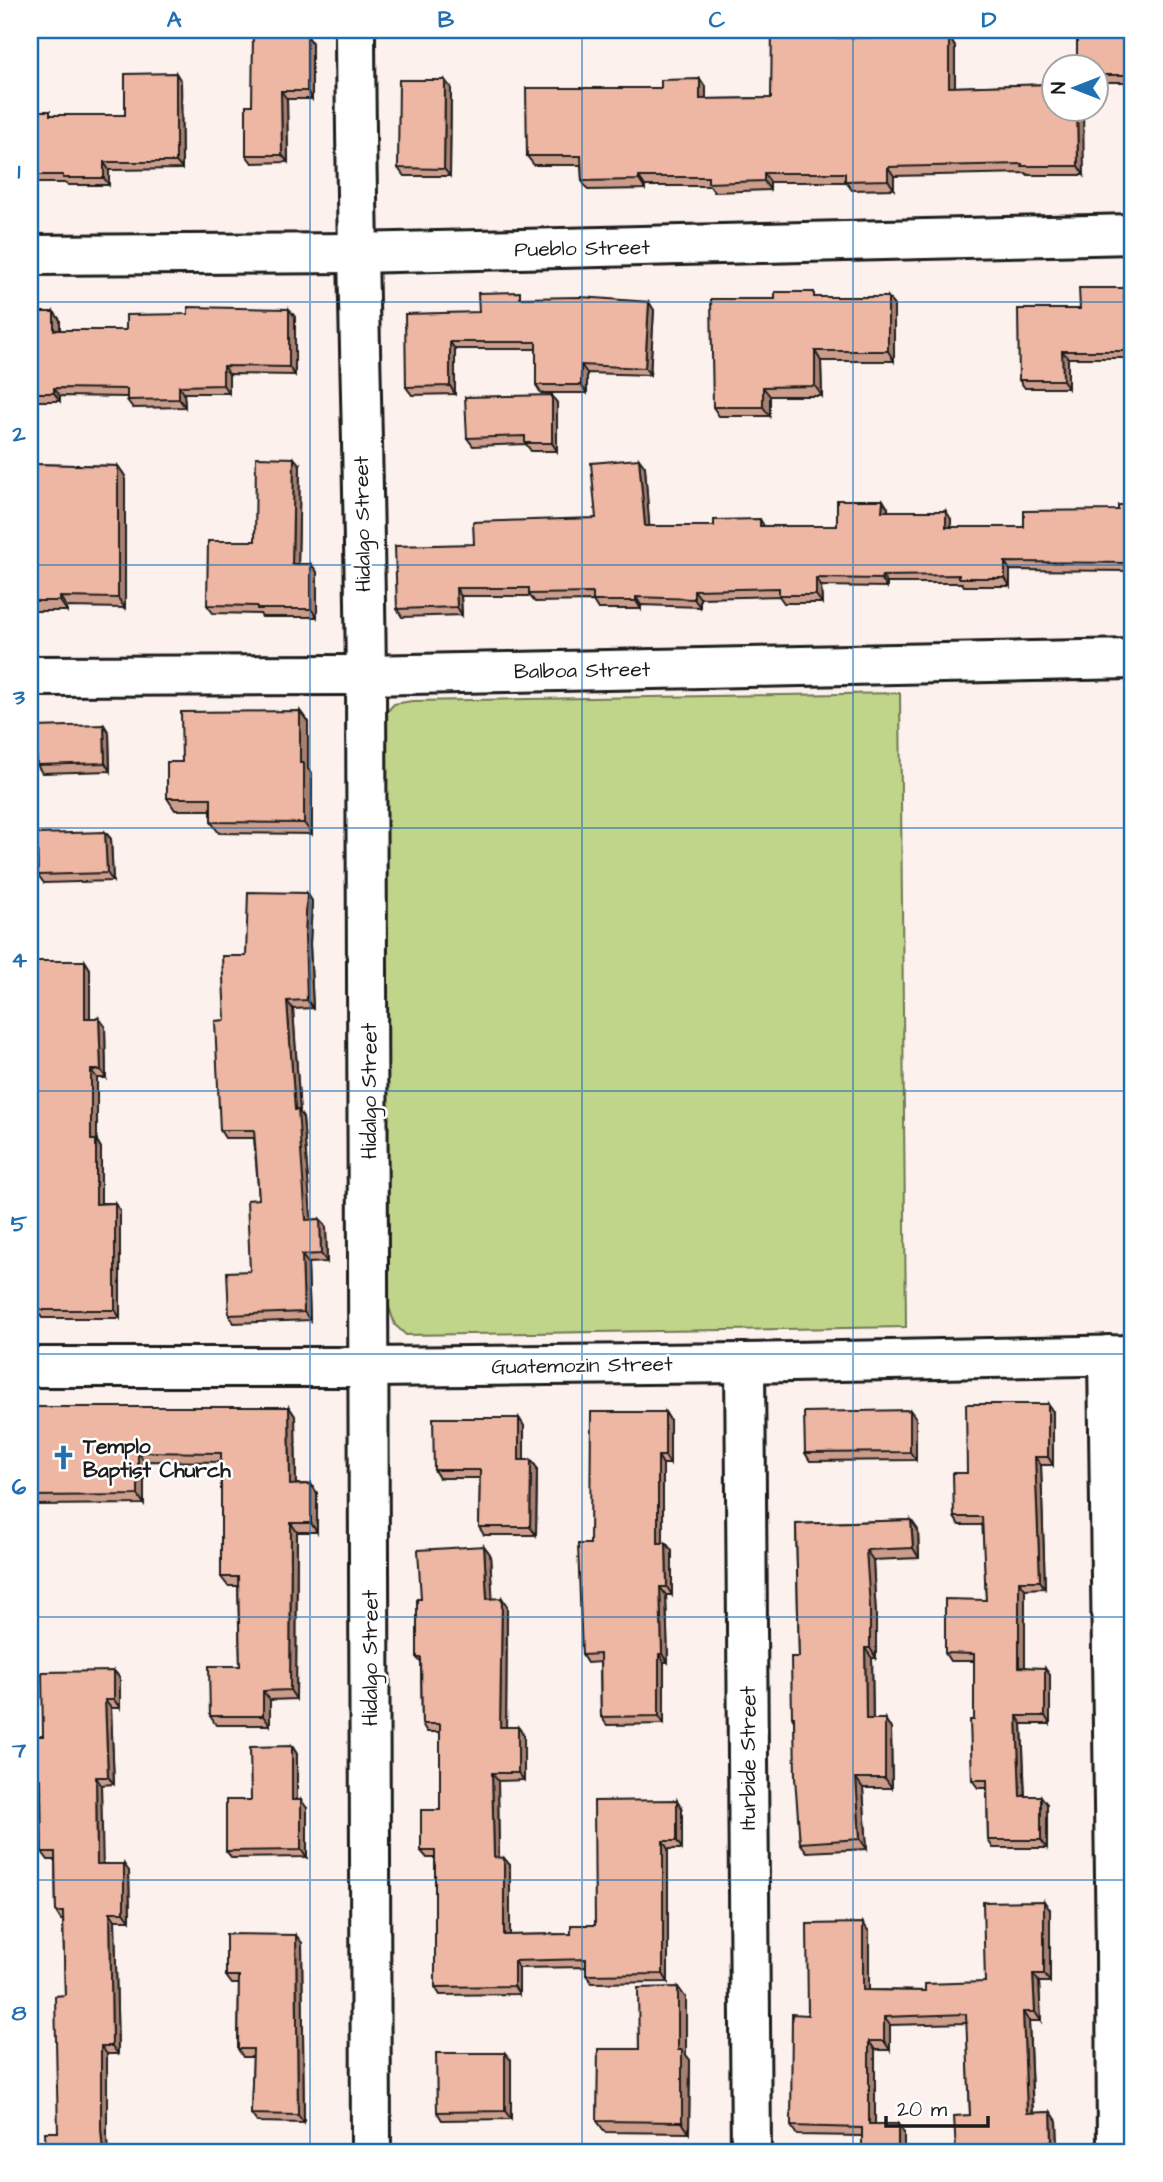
<svg xmlns="http://www.w3.org/2000/svg" width="1163" height="2182" viewBox="0 0 1163 2182" font-family="'Architects Daughter',sans-serif">
	<style>
		.green { fill: #c1d58a; stroke: #6e7853; stroke-width: 2 }
		.lines { fill: none; stroke-linecap: round; stroke-linejoin: round }
		.minor-casing { stroke: #1c1c1c; stroke-width: 44 }
		.minor { stroke: #fff; stroke-width: 38 }
		.wall { fill: #cd9d8c; stroke: #1c1c1c; stroke-width: 2 }
		.shaded-wall { fill: #a78072; stroke: #1c1c1c; stroke-width: 2 }
		.building { fill: #eeb7a3; stroke: #1c1c1c; stroke-width: 2 }
		.grid { fill: none; stroke: #1f6fb2; stroke-width: 2; stroke-opacity: 0.55 }
		.labels { text-anchor: middle; stroke-width: 5; stroke-linejoin: round; paint-order: stroke }
		.street-label { font-size: 21px; fill: #1c1c1c; stroke: #fff }
		.poi-label { font-size: 21px; font-weight: bold; fill: #1c1c1c; stroke: #fff; text-anchor: start }
		.neatline { fill: none; stroke: #1f6fb2; stroke-width: 2.5 }
		.grid-label { font-size: 23px; text-anchor: middle; font-weight: bold; fill: #1f6fb2 }
	</style>
	<rect width="100%" height="100%" fill="#fcf1ed"/>
	<filter id="ink" filterUnits="userSpaceOnUse"><feTurbulence type="fractalNoise" baseFrequency=".0143" numOctaves="2"/><feDisplacementMap in="SourceGraphic" scale="14" xChannelSelector="R" yChannelSelector="G"/><feConvolveMatrix kernelMatrix="1 2 1 2 8 2 1 2 1" color-interpolation-filters="sRGB"/></filter>
	<g filter="url(#ink)">
		<path class="green" d="M900 693 906 1327 406 1335 395 1325 389 1307 385 714 394 704 412 701Z"/>
		<g class="lines">
			<defs>
				<g id="minor">
					<path d="M355 30C356 247 364 463 366 680 371 1171 370 1662 371 2152"/>
					<path d="M30 255 356 253 1133 234"/>
					<path d="M30 676 366 675 1133 659"/>
					<path d="M1108 1355 1116 1953 1117 2152"/>
					<path d="M745 1363 751 2152"/>
					<path d="M30 1367H370L745 1363 1133 1355"/>
				</g>
			</defs>
			<use href="#minor" class="minor-casing"/>
			<use href="#minor" class="minor"/>
		</g>
		<g class="wall">
			<path d="M30 30H61L30 31Z"/>
			<path d="M824 30V38L890 37 891 30H951V40L955 47V87L1054 84 1084 175H1028L1026 173 894 176V189L852 190 846 182H770V190L714 192 710 186H645V189L588 190 582 181 581 165H534L527 156 661 88 700 79 706 88V99L771 98Z"/>
			<path d="M1133 33V82H1096V66Z"/>
			<path d="M307 35 312 43V99H287L288 162 252 163 246 155 252 105Z"/>
			<path d="M181 81 182 169 109 170V185H68L67 183H30V111L53 115H125Z"/>
			<path d="M451 88 450 176H404L398 168Z"/>
			<path d="M1129 296V298H1133V358H1068V388H1025L1019 380 1080 309Z"/>
			<path d="M818 297H888L894 306V361H821L822 396H770V416H719L713 407 775 299Z"/>
			<path d="M524 298 654 310 650 375 587 373V393H541L536 385V349H455V394L412 395 406 387 479 312Z"/>
			<path d="M289 309 295 317V375L229 374V393H184L185 407 133 408 127 400V397L60 396V401H30V312H54L60 320V330H126L188 314Z"/>
			<path d="M557 403V451H531L526 444 473 446 467 438Z"/>
			<path d="M30 464 118 466 125 476V608L67 607V611H30Z"/>
			<path d="M300 465 298 564H311L317 572V617H262L260 614 213 613 207 605 255 541Z"/>
			<path d="M645 467 649 526H714L760 519 764 526H837L888 508V511L951 519V527H1024L1118 510 1133 505V571L1010 570V586H964L962 583H887V587L821 586 822 603H784L779 596 700 598V607L641 605V609H598L593 601 535 602 530 596H461L462 615 402 617 397 609 474 544 596 518Z"/>
			<path d="M300 711 308 722V769L312 774V834L219 833 211 822V810H175L167 798 182 762Z"/>
			<path d="M104 725 109 733 110 771 42 773 37 765Z"/>
			<path d="M105 832 111 839 113 881 44 883 38 875Z"/>
			<path d="M307 893 312 901 310 944 313 1008 293 1009 300 1113 303 1118 311 1220 320 1219 326 1227 327 1262 308 1263 310 1320 234 1323 229 1315 250 1271 259 1199 254 1138H225L220 1130 225 1020 246 956Z"/>
			<path d="M30 961H85L90 969V1018L105 1026 106 1078H97V1141L101 1148V1203H115L120 1211V1318H42L37 1310V1264H32L30 1260V1083H32L31 1010 30 1008Z"/>
			<path d="M30 1407H289L295 1416 296 1484H311L317 1493V1532H297L296 1699 270 1700V1725H216L210 1716 240 1666 238 1586H228L221 1577V1462L144 1461V1504L37 1505 31 1496Z"/>
			<path d="M665 1412 670 1420V1464H663V1543H666L672 1551V1595H666L668 1662H664V1724L607 1725 601 1717 600 1662 587 1663 582 1655 590 1544Z"/>
			<path d="M1053 1412V1465H1041L1045 1588 1025 1589V1667L1050 1675V1724H1022L1025 1796 1047 1804V1848H993L988 1840 987 1788H978L972 1780 974 1720V1661H950L945 1653 986 1600 983 1525H959L954 1517 967 1473Z"/>
			<path d="M519 1418 524 1426V1460H531L537 1468 536 1535H484L479 1527 480 1478H439L434 1470Z"/>
			<path d="M916 1418V1460L810 1461 805 1453Z"/>
			<path d="M911 1520 918 1530 919 1558 873 1560 876 1616V1658H872L873 1719H885L891 1729 892 1788H863L867 1849 807 1852 800 1843 794 1721 792 1717 799 1657 796 1524Z"/>
			<path d="M484 1546 490 1554 492 1599 507 1606 506 1727H518L524 1735V1780L498 1781 499 1858 510 1865V1935L571 1934 595 1925 682 1808V1849H668V1982L592 1983 586 1975V1967L519 1968V1994L440 1995 435 1987V1858H427L421 1851 440 1810V1732H427L422 1724 421 1663 417 1658 421 1599Z"/>
			<path d="M114 1671 120 1678V1708H111L114 1784 101 1785 102 1864 129 1871 130 1920H115L118 2054H107V2138L58 2132 65 1995 63 1920H61L56 1912 55 1860H48L42 1852 41 1786 36 1779Z"/>
			<path d="M292 1746 297 1754V1800L307 1808V1857L232 1858 226 1851 251 1800Z"/>
			<path d="M1050 1910V1982H1039L1041 2021H1029L1033 2113 1051 2112 1057 2121 1058 2150 1034 2152H956L970 2115 967 2023 890 2025V2050H875V2124L904 2133V2152L862 2136 797 2135 791 2126 808 2015 863 1923 869 1932V1990L925 1991 985 1982Z"/>
			<path d="M302 1943 304 2123 257 2122 251 2114 253 2057H243L238 2049 239 1984H232L226 1976Z"/>
			<path d="M686 1998V2055L690 2060 689 2133 605 2132 597 2121 639 2049Z"/>
			<path d="M511 2060V2119L442 2120 437 2112Z"/>
		</g>
		<g class="shaded-wall">
			<path d="M817 30H824V47L817 38Z"/>
			<path d="M944 30H951V40L955 47V96L949 87 944 38Z"/>
			<path d="M307 35 312 43V99L307 91Z"/>
			<path d="M176 73 181 81 182 169 176 162Z"/>
			<path d="M700 79 706 88V108L700 99Z"/>
			<path d="M445 80 451 88 450 176 444 169Z"/>
			<path d="M281 91 287 99 288 162 282 155Z"/>
			<path d="M1077 108H1083L1084 175 1078 166Z"/>
			<path d="M104 162 109 170V185L104 178Z"/>
			<path d="M888 167 894 176V189L888 180Z"/>
			<path d="M764 173 770 182V190L764 181Z"/>
			<path d="M639 177 645 186V189L639 180Z"/>
			<path d="M1124 288 1129 296V306L1124 298Z"/>
			<path d="M888 297 894 306V361L888 351Z"/>
			<path d="M649 302 654 310 650 375 645 368Z"/>
			<path d="M289 309 295 317V375L289 367Z"/>
			<path d="M54 312 60 320V337L54 330Z"/>
			<path d="M450 342 455 349V394L450 386Z"/>
			<path d="M815 351 821 361 822 396 815 386Z"/>
			<path d="M1062 351 1068 358V388L1063 380Z"/>
			<path d="M581 365 587 373V393L581 385Z"/>
			<path d="M223 366 229 374V393L223 385Z"/>
			<path d="M179 386 184 393 185 407 179 399Z"/>
			<path d="M763 387 770 396V416L763 407Z"/>
			<path d="M54 388 60 396V401L54 393Z"/>
			<path d="M552 395 557 403V451L552 443Z"/>
			<path d="M294 458 300 465 298 572 292 564Z"/>
			<path d="M639 459 645 467 650 534 645 526Z"/>
			<path d="M118 466 125 476V608L118 598Z"/>
			<path d="M883 500 888 508V519L882 511Z"/>
			<path d="M946 511 951 519V535L946 527Z"/>
			<path d="M1005 562 1010 570V586L1005 578Z"/>
			<path d="M311 564 317 572V617L311 609Z"/>
			<path d="M882 576 887 583V587L881 579Z"/>
			<path d="M816 578 821 586 822 603 816 595Z"/>
			<path d="M456 588 461 596 462 615 457 607Z"/>
			<path d="M694 590 700 598V607L694 599Z"/>
			<path d="M60 597 67 607V611L60 601Z"/>
			<path d="M636 597 641 605V609L636 601Z"/>
			<path d="M300 711 308 722V769L312 774V834L304 823 300 763Z"/>
			<path d="M104 725 109 733 110 771 105 763Z"/>
			<path d="M105 832 111 839 113 881 107 873Z"/>
			<path d="M307 893 312 901 310 944 313 1008 307 1000 305 936Z"/>
			<path d="M85 961 90 969V1026L85 1018Z"/>
			<path d="M287 1001 293 1009 300 1113 303 1118 312 1228 306 1220 295 1110Z"/>
			<path d="M99 1018 105 1026 106 1078 101 1070Z"/>
			<path d="M91 1070 97 1078V1141L101 1148V1211L96 1204 91 1140Z"/>
			<path d="M115 1203 120 1211V1318L115 1310Z"/>
			<path d="M320 1219 326 1227 327 1262 321 1254Z"/>
			<path d="M302 1255 308 1263 310 1320 304 1312Z"/>
			<path d="M1048 1404 1053 1412V1465L1048 1457Z"/>
			<path d="M289 1407 295 1416 296 1494 290 1485Z"/>
			<path d="M910 1410 916 1418V1460L910 1452Z"/>
			<path d="M665 1412 670 1420V1464L665 1456Z"/>
			<path d="M519 1418 524 1426V1468L519 1460Z"/>
			<path d="M138 1452 144 1461V1504L138 1495Z"/>
			<path d="M658 1456 663 1464V1551L658 1543Z"/>
			<path d="M1035 1457 1041 1465 1045 1588 1040 1581Z"/>
			<path d="M531 1460 537 1468 536 1535 530 1527Z"/>
			<path d="M311 1484 317 1493V1532L311 1523Z"/>
			<path d="M911 1520 918 1530 919 1558 913 1548Z"/>
			<path d="M291 1523 297 1532 296 1699 290 1690Z"/>
			<path d="M666 1543 672 1551V1595L667 1587Z"/>
			<path d="M484 1546 490 1554 493 1606 487 1599Z"/>
			<path d="M866 1550 873 1560 876 1616V1658L870 1648Z"/>
			<path d="M1019 1581 1025 1589V1675L1019 1667Z"/>
			<path d="M660 1587 666 1595 668 1662 662 1654Z"/>
			<path d="M502 1598 507 1606 506 1735 500 1727Z"/>
			<path d="M865 1648 872 1658 873 1728 866 1719Z"/>
			<path d="M659 1654 664 1662V1724L659 1716Z"/>
			<path d="M1045 1668 1050 1675V1724L1045 1716Z"/>
			<path d="M114 1671 120 1678V1708L114 1700Z"/>
			<path d="M263 1691 270 1700V1725L263 1716Z"/>
			<path d="M105 1700 111 1708 114 1784 108 1777Z"/>
			<path d="M1017 1716 1022 1724 1025 1804 1020 1796Z"/>
			<path d="M885 1719 891 1729 892 1788 885 1778Z"/>
			<path d="M518 1727 524 1735V1780L518 1773Z"/>
			<path d="M292 1746 297 1754V1808L292 1800Z"/>
			<path d="M492 1773 498 1781 499 1865 494 1857Z"/>
			<path d="M96 1777 101 1785 103 1871 97 1864Z"/>
			<path d="M856 1778 863 1788 867 1849 860 1839Z"/>
			<path d="M1041 1796 1047 1804V1848L1041 1840Z"/>
			<path d="M301 1800 307 1808V1857L301 1850Z"/>
			<path d="M677 1800 682 1808V1849L677 1841Z"/>
			<path d="M663 1841 668 1849V1982L663 1974Z"/>
			<path d="M504 1858 510 1865V1943L504 1935Z"/>
			<path d="M124 1864 129 1871 130 1920 124 1912Z"/>
			<path d="M1044 1901 1050 1910V1982L1044 1974Z"/>
			<path d="M110 1912 115 1920 118 2054 112 2046Z"/>
			<path d="M863 1923 869 1932V1998L863 1990Z"/>
			<path d="M296 1935 302 1943 304 2123 298 2115Z"/>
			<path d="M514 1961 519 1968V1994L514 1986Z"/>
			<path d="M1033 1974 1039 1982 1041 2021 1035 2012Z"/>
			<path d="M678 1987 686 1998V2055L690 2060 689 2133 682 2122 678 2050Z"/>
			<path d="M1023 2012 1029 2021 1033 2121 1027 2113Z"/>
			<path d="M884 2017 890 2025V2050L884 2041Z"/>
			<path d="M869 2041 875 2050V2133L869 2124Z"/>
			<path d="M101 2046 107 2054V2138L108 2152H103L101 2130Z"/>
			<path d="M505 2053 511 2060V2119L505 2111Z"/>
			<path d="M1051 2112 1057 2121 1058 2150 1052 2142Z"/>
			<path d="M898 2124 904 2133V2152H898Z"/>
			<path d="M1028 2143 1034 2151V2152H1028Z"/>
		</g>
		<g class="building">
			<path d="M772 30H817V38L890 37 891 30H944V38H949V87L1054 84V108H1077L1078 166H1022V164L888 167V180L845 181V173H764V181L708 183V177H639V180L582 181 581 156H527L526 88H661V80L700 79V99L771 98Z"/>
			<path d="M1133 33V75H1096V66H1077V34Z"/>
			<path d="M253 35H307V91H281L282 155H246V105H252Z"/>
			<path d="M176 73V162H104V178H63V175H30V111H50V115H125V74Z"/>
			<path d="M399 80H445L444 169 398 168Z"/>
			<path d="M1079 288H1124V298H1133V351H1062L1063 380H1019L1018 309H1080Z"/>
			<path d="M520 292V298L581 297 649 302 645 368 581 365V385H536V342H450V386L406 387 405 314 479 312 478 293Z"/>
			<path d="M775 292H814V297H888V351H815V386L763 387V407H713L711 299H775Z"/>
			<path d="M188 307 289 309V367L223 366V385L179 386V399L127 400V389L54 388V393H30V312H54V330H126V315L188 314Z"/>
			<path d="M552 395V443H525V436L467 438 465 397Z"/>
			<path d="M256 457 294 458 292 564H311V609H257V606L207 605 208 541H255Z"/>
			<path d="M639 459 645 526H714V520L760 519V526H837V500H883L882 511H946V527H1024V511L1118 510V505H1133V563L1005 562V578H959V575L882 576 881 579 816 578V595H779V588L694 590V599L636 597V601H593V593L529 594V588H456L457 607 397 609 395 546 474 544 473 522 596 518 591 463Z"/>
			<path d="M30 464 118 466V598L60 597V601H30Z"/>
			<path d="M300 711V763H304V823L211 822V798H167V762H182L181 712Z"/>
			<path d="M104 725 105 763 37 765 35 727Z"/>
			<path d="M105 832 107 873 38 875 37 834Z"/>
			<path d="M248 892 307 893 305 936 307 1000 287 1001 295 1110H298L306 1220 320 1219 321 1254 302 1255 304 1312 229 1315 227 1272 250 1271 247 1200 259 1199 254 1130H220L215 1021 225 1020 222 956H246Z"/>
			<path d="M30 961H85V1018H99L101 1070H91V1140H96V1204L115 1203V1310H37V1255L30 1256V1083H32Z"/>
			<path d="M966 1404H1048V1457H1035L1040 1581H1019V1667L1045 1668V1716H1017L1020 1796H1041V1840H988L987 1780H972L970 1720H974V1654L945 1653V1599L986 1600 982 1517H954L953 1473H967Z"/>
			<path d="M30 1407H289L290 1485 311 1484V1523H291L290 1690 263 1691V1716H210L209 1666H240L238 1577H221V1453L138 1452V1495L31 1496Z"/>
			<path d="M910 1410V1452L805 1453 804 1412Z"/>
			<path d="M591 1412H665V1456H658V1543H666L667 1587H660L662 1654H659V1716L601 1717 600 1654 582 1655 578 1544H590Z"/>
			<path d="M433 1418H519V1460H531L530 1527H479L480 1470H434Z"/>
			<path d="M911 1520 913 1548 866 1550 870 1607V1648H865L866 1719H885V1778H856L860 1839 800 1843 795 1778 794 1717H792L791 1657H799L796 1524Z"/>
			<path d="M484 1546 487 1599 502 1598 500 1727H518V1773H492L494 1857 504 1858V1935L571 1934V1925H595L594 1801 677 1800V1841H663V1974L586 1975V1959L514 1961V1986L435 1987V1851H421V1810H440V1724H422L421 1658H417V1599H421L418 1550Z"/>
			<path d="M114 1671V1700H105L108 1777H96L97 1864H124V1912H110L112 2046H101V2130L103 2152H46L45 2132H58L55 1996 65 1995 63 1912H56L55 1852H42L41 1779H36L35 1736H43L42 1672Z"/>
			<path d="M292 1746V1800H301V1850L226 1851V1800H251L250 1747Z"/>
			<path d="M1044 1901V1974H1033L1035 2012H1023L1027 2113 1051 2112 1052 2142 1028 2143V2152H956L954 2116 970 2115 966 2014 884 2017V2041H869V2124H898V2152H862V2128L791 2126 792 2014 808 2015 807 1924 863 1923V1990L925 1991V1984L985 1982 983 1902Z"/>
			<path d="M226 1934 296 1935 298 2115 251 2114 253 2049H238L239 1976H226Z"/>
			<path d="M678 1987V2050H682V2122L597 2121 598 2049H639L638 1988Z"/>
			<path d="M436 2053H505V2111L437 2112Z"/>
		</g>
	</g>
	<path class="grid" d="M310 30V2152M582 30V2152M853 30V2152M30 302H1133M30 565H1133M30 828H1133M30 1091H1133M30 1354H1133M30 1617H1133M30 1880H1133"/>
	<defs>
		<symbol id="church-bare" viewBox="-9 -9 18 18"><path d="M-1.2-6h2.4v3.5h3.3v2.4h-3.3V6h-2.4V-.1h-3.3v-2.4h3.3Z" fill="#1f6fb2" stroke="#fff" stroke-width="2.5" paint-order="stroke"/></symbol>
	</defs>
	<g fill-rule="evenodd">
		<use href="#church-bare" x="46" y="1440" width="35" height="35"/>
	</g>
	<g class="labels">
		<g class="street-label">
			<text transform="translate(582 248) rotate(-1)" y="7">Pueblo Street</text>
			<text transform="translate(362 524) rotate(-91)" y="7">Hidalgo Street</text>
			<text transform="translate(582 670) rotate(-1)" y="7">Balboa Street</text>
			<text transform="translate(369 1091) rotate(-90)" y="7">Hidalgo Street</text>
			<text transform="translate(582 1365) rotate(-1)" y="7">Guatemozin Street</text>
			<text transform="translate(370 1658) rotate(-90)" y="7">Hidalgo Street</text>
			<text transform="translate(748 1758) rotate(-90)" y="7">Iturbide Street</text>
		</g>
		<g class="poi-label">
			<text x="83" y="1453">Templo<tspan x="83" dy="24">Baptist Church</tspan></text>
		</g>
	</g>
	<rect width="1163" height="2182" fill="none" stroke="#fff" stroke-width="77"/>
	<g transform="translate(1075 88) rotate(270)"><circle r="33" fill="#ffffff" stroke="#a4a4a4" stroke-width="2"/>
	<path d="M0-5L12 26L0 18L-12 26Z" fill="#1f6fb2"/>
	<text y="-10" font-size="19" font-weight="bold" text-anchor="middle" fill="#1c1c1c">N</text>
	</g>
	<path d="M886 2116v10h102v-10" fill="none" stroke="#1c1c1c" stroke-width="3.5"/>
	<text x="897" y="2116" font-size="21" fill="#1c1c1c" stroke="#ffffff" stroke-width="5" paint-order="stroke">20 m</text>
	<rect x="38" y="38" width="1086" height="2106" class="neatline"/>
	<g class="grid-label">
		<text x="174" y="27">A</text>
		<text x="446" y="27">B</text>
		<text x="717" y="27">C</text>
		<text x="989" y="27">D</text>
		<text x="19" y="178">1</text>
		<text x="19" y="441">2</text>
		<text x="19" y="704">3</text>
		<text x="19" y="967">4</text>
		<text x="19" y="1231">5</text>
		<text x="19" y="1494">6</text>
		<text x="19" y="1757">7</text>
		<text x="19" y="2020">8</text>
	</g>
</svg>
